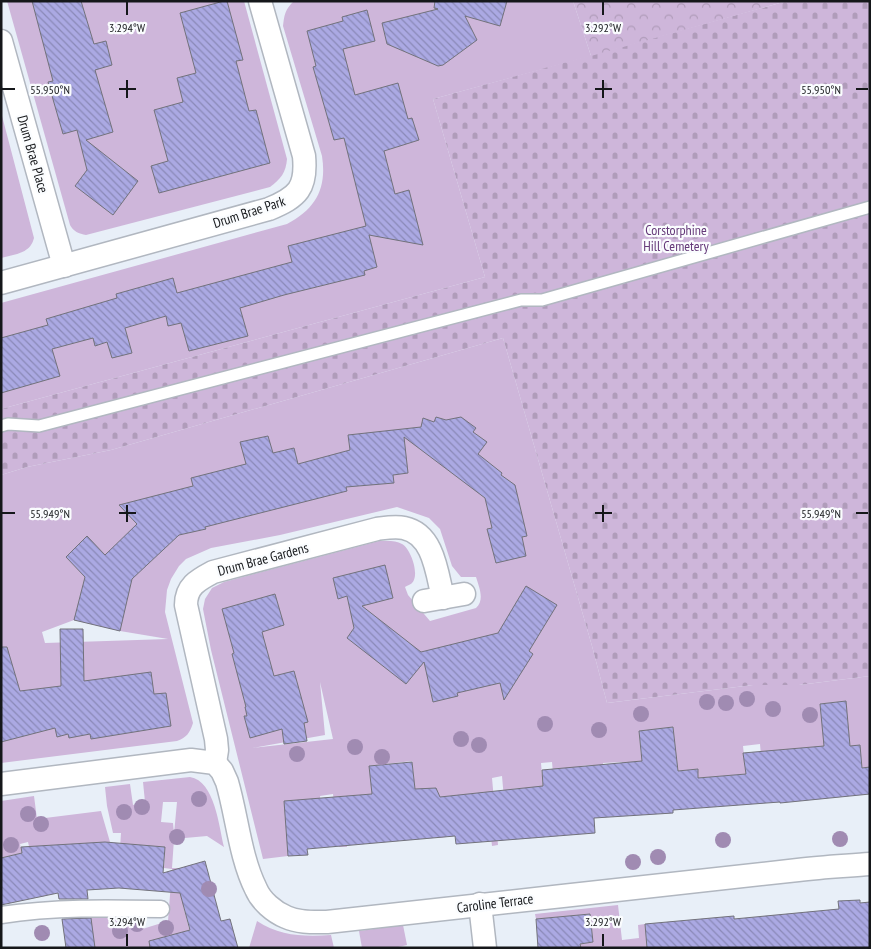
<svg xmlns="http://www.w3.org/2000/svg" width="871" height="949" viewBox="0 0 871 949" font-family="'PT Sans Narrow',sans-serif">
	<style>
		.green { fill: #ceb6da; fill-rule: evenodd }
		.cemetery { fill: url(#cemetery-stones) }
		.park { fill: url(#park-crowns) }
		.building { fill: url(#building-back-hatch); stroke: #72727b }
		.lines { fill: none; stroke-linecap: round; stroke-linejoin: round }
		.service-casing { stroke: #b1b7c0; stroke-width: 14 }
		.pedestrian-casing { stroke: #b1b7c0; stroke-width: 19 }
		.minor-casing { stroke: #b1b7c0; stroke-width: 25 }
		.service { stroke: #fff; stroke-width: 11 }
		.pedestrian { stroke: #fff; stroke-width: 16 }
		.minor { stroke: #fff; stroke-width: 22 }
		.tree { fill: #a08bb2 }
		.ticks { fill: none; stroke: #15171a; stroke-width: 2 }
		.labels { text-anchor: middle; stroke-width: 4.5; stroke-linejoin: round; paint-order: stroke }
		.street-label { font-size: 14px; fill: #15171a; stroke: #fafcfe }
		.park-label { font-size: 14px; fill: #653979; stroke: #fafcfe }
		.ticks-label { font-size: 12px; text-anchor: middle; fill: #15171a; stroke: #fafcfe; stroke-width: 4.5; stroke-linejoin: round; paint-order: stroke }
	</style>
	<defs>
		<pattern id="cemetery-stones" width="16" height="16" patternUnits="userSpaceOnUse" patternTransform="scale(1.25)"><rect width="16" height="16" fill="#ceb6da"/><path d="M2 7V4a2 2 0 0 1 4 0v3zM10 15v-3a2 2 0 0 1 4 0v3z" fill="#b09cba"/></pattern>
		<pattern id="park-crowns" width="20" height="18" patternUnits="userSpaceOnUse" patternTransform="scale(1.25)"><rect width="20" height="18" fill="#ceb6da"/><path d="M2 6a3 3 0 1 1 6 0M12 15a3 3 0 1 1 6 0" fill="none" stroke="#b09cba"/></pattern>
		<pattern id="building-back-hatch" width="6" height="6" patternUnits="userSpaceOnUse" patternTransform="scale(1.25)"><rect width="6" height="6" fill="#aba9e3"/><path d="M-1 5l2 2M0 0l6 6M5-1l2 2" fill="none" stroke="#8a89b7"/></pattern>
	</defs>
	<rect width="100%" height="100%" fill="#e8eff8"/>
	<g class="green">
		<path d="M7 1H244L287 159C286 172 281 179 270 187L86 235C79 234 73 231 70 225Z"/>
		<path d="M294 1H573L591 56 433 99 485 277 1 409V303L287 224C316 209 327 188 322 156L283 26C284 16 285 9 294 1Z"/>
		<path d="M1 112 34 238C30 254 15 254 1 258Z"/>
		<path d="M503 338 592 646 607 703 753 685H799L870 676V767L862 768 850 746 845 701 820 704 826 760 762 767 760 744 743 746 746 774 698 778 697 769 678 771 673 727 639 731 641 754 659 752 624 781 622 762 603 763V772H594L593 765 580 766 581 781 555 796 552 762 541 763 543 787 512 789 513 800 504 799 502 776 492 778 498 845 492 846 486 792 441 800 446 837 439 838 435 788 406 799 404 779 414 778 412 761 369 766 372 794 342 797 347 847H339L333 794 320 796 321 808 295 810 294 800 285 801 288 856 263 859 211 650 203 609 205 599 212 588 224 582 379 541C386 541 396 540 402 544 411 549 420 575 412 583 411 584 407 586 405 587L408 595 430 621 476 608C485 600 479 587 476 577H461L452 566 440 529 429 518 397 507 280 535 211 548 186 559 179 566 171 579 167 590 165 612 193 723C190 733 186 738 177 741L1 763V475L27 467 111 450ZM74 620 120 631 168 639 45 643 42 632ZM320 682 333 739 252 748 325 735Z"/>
		<path d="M190 777C215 781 219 827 224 847L207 836 174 839 172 868H181L214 897 183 905 194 948H95L91 921 62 924V920L98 915 128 917 136 931 168 921 172 869 164 868 165 847 127 844 119 864 121 833H113L107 806 105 787 130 784 133 805 145 802 143 782ZM163 802H177L174 834 173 823 161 822Z"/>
		<path d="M34 796 37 819 101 811 110 842 42 846 45 896 41 897 28 842 20 844 22 853 1 858V801Z"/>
		<path d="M618 905 622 940 639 938 638 925 645 924 647 948H581L580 944 593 942 590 914 536 919 535 914Z"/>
		<path d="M257 921C280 936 304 937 331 935L334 948H249Z"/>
		<path d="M403 925 407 945 394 948H362L359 931Z"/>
	</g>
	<path class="cemetery" d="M787 1H870V676L799 685H753L607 703 592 646 503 338 111 450 27 467 1 475V409L485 277 433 99Z"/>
	<path class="park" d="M573 1H787L591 56Z"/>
	<g class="building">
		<path d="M32 1H81L94 44 106 41 112 65 95 70 113 132 86 140 138 181 113 215 75 186 87 170 77 130 63 134 48 82 53 81Z"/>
		<path d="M224 1H227L243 60 236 61 249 111 256 110 270 163 159 193 151 166 168 161 154 110 183 102 177 78 196 73 180 13Z"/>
		<path d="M435 1H507L500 26 465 16 477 40 443 65 438 66 387 44 382 23 438 9 434 8Z"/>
		<path d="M367 10 375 41 343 49 355 95 398 83 408 119 412 118 419 140 384 151 395 194 409 190 423 245 369 235 377 267 364 271 365 275 284 295 240 308 248 336 189 351 181 323 168 326 166 316 125 328 132 353 112 358 107 342 95 346 93 338 52 349 60 376 1 393V338L48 325 46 319 117 298 116 294 173 278 177 293 292 262 288 246 366 226 344 138 334 140 313 67 316 66 307 31 343 21 342 17Z"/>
		<path d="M436 417 446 420 461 417 476 428 473 432 487 442 478 454 502 473 501 475 515 485 527 536 522 537 526 556 496 563 487 529 492 528 485 498 404 437 408 473 393 475 394 483 346 487 347 491 205 527 206 529 179 535 132 579 120 631 74 620 85 577 66 557 87 536 105 555 137 524 119 505 193 486 191 478 246 464 240 442 268 436 273 453 294 448 298 464 350 450 348 435 421 427 423 418 434 422Z"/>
		<path d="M385 565 393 598 362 606 421 652 498 633 526 586 557 605 529 651 533 654 504 700 500 683 457 693 458 696 433 702 424 662 406 684 347 638 354 628 347 596 338 599 333 578Z"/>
		<path d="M275 594 284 625 262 632 274 676 294 671 308 722 304 723 307 741 284 744 282 729 250 738 244 716H247L245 707H246L232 654 234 653 222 609Z"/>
		<path d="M60 629H83L84 681 151 672 154 694 166 693 171 726 91 739 90 734 69 738 68 734 57 737 55 728 1 742V647H7L20 691 61 686Z"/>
		<path d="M846 701 850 746 860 745 862 768 870 767V794L780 803V802L673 810V813L594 818 595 833 456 844 455 836 307 849 308 855 288 856 284 801 372 794 369 766 412 762 415 789 436 788 440 797 543 786 542 770 642 761 639 731 673 727 678 771 698 769V778L746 774 743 753 824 746 820 704Z"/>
		<path d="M105 842 165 847 163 873 205 861 221 921 230 919 238 948H150L149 941 190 930 180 893 119 888 87 890 88 899H59L58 893 1 905V858L22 853 21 847Z"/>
		<path d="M860 900V903L870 902V948H647L645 924 734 916V919L839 909 838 901Z"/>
		<path d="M590 914 593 942 580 944 581 948H538L536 919Z"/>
		<path d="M91 918 95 948H66L62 919Z"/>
	</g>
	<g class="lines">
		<defs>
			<path id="service" d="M1 426 8 424 39 426 521 300H542L870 207"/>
			<path id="pedestrian" d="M1 915C54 907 108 908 161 909"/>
			<g id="minor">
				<path d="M1 41 64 266"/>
				<path d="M1 283 269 209C298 197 307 188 304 156L260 1"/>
				<path d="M424 601 464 594"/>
				<path d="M215 763 217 750 216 739 186 605C186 586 198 580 213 572L377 529C385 528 395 526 404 528 434 534 437 574 443 598"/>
				<path d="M1 784 191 760 215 763 222 771 227 782C237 816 240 857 256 889 261 901 274 912 286 917 299 923 314 922 327 922 484 904 641 888 798 870 822 867 846 866 870 864"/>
				<path d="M480 904 485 948"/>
			</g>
		</defs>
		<use href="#service" class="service-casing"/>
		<use href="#pedestrian" class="pedestrian-casing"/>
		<use href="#minor" class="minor-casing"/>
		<use href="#service" class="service"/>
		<use href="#pedestrian" class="pedestrian"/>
		<use href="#minor" class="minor"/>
	</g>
	<g class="tree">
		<circle cx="747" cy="699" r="8"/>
		<circle cx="707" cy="702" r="8"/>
		<circle cx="726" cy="703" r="8"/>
		<circle cx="773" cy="709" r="8"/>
		<circle cx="641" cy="714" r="8"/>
		<circle cx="810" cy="715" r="8"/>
		<circle cx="545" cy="724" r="8"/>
		<circle cx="599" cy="730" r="8"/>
		<circle cx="461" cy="739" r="8"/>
		<circle cx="479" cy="745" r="8"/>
		<circle cx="355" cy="747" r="8"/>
		<circle cx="297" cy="754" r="8"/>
		<circle cx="382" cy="757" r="8"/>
		<circle cx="199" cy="799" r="8"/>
		<circle cx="142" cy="807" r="8"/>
		<circle cx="124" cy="812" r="8"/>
		<circle cx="28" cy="814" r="8"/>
		<circle cx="41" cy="824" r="8"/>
		<circle cx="177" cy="837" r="8"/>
		<circle cx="840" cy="839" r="8"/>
		<circle cx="723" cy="840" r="8"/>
		<circle cx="11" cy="845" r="8"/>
		<circle cx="658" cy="857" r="8"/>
		<circle cx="633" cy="862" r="8"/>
		<circle cx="209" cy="889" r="8"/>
		<circle cx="137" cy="924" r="8"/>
		<circle cx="166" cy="928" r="8"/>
		<circle cx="120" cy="931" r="8"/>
		<circle cx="42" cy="933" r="8"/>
	</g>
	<path class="ticks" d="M127 2V15M603 2V15M127 80V98M603 80V98M2 89H15M119 89H136M595 89H612M856 89H868M127 505V522M603 505V522M2 513H15M119 513H136M595 513H612M856 513H868M127 934V946M603 934V946"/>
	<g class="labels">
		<g class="street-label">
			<text transform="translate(33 154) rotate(74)" y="5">Drum Brae Place</text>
			<text transform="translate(249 212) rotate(-18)" y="5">Drum Brae Park</text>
			<text transform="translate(263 559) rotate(-15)" y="5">Drum Brae Gardens</text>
			<text transform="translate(495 903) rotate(-7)" y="5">Caroline Terrace</text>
		</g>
		<g class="park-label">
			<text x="676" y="235">Corstorphine<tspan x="676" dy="16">Hill Cemetery</tspan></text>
		</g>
	</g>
	<g class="ticks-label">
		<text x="127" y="32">3.294°W</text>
		<text x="603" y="32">3.292°W</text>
		<text x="50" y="94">55.950°N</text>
		<text x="821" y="94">55.950°N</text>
		<text x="50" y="518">55.949°N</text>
		<text x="821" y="518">55.949°N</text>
		<text x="127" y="926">3.294°W</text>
		<text x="603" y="926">3.292°W</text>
	</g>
	<rect width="871" height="949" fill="none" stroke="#15171a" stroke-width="5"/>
</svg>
